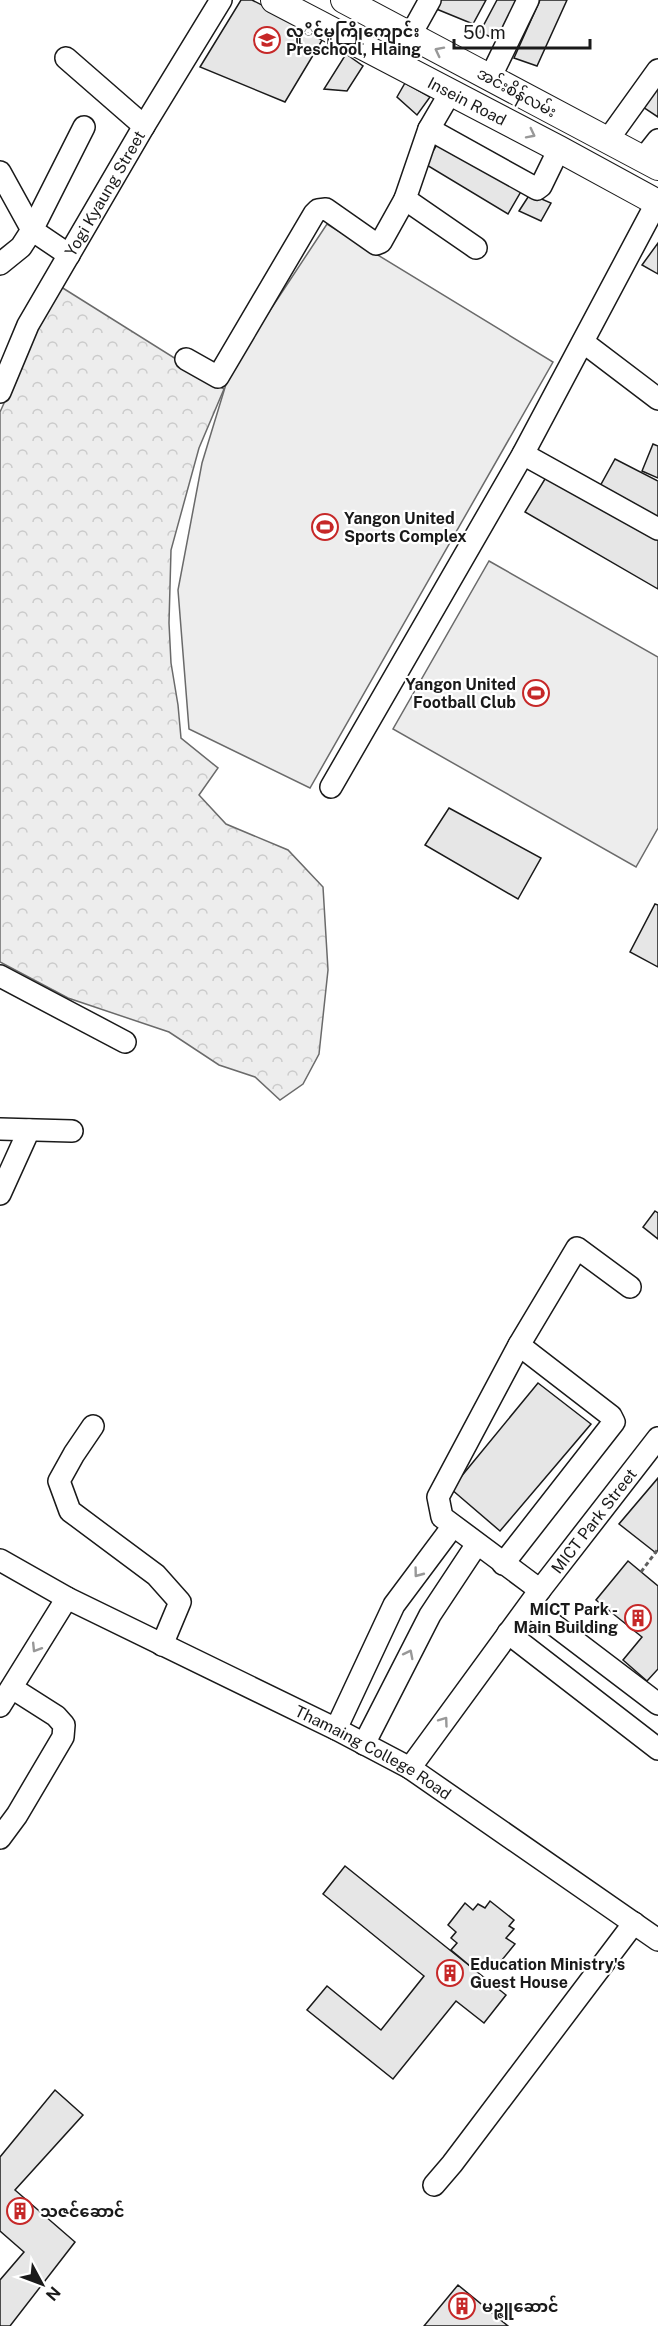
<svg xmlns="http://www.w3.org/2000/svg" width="658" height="2326" viewBox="0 0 658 2326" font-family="'Public Sans','Noto Sans Myanmar',sans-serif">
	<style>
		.forest { fill: url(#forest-crowns); stroke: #6a6a6a; stroke-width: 1.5 }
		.built { fill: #ededed; stroke: #6a6a6a; stroke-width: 1.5 }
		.building { fill: #e6e6e6; stroke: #1a1a1a; stroke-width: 1.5 }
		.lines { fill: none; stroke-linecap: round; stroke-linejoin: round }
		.minor-casing { stroke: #1a1a1a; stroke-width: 24 }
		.major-casing { stroke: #1a1a1a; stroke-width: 28 }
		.path { stroke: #5f5f5f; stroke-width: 3; stroke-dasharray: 4.5 3; stroke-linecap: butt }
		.minor { stroke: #fff; stroke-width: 21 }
		.major { stroke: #fff; stroke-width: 26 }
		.oneway { stroke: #989898 }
		.labels { text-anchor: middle; stroke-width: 4.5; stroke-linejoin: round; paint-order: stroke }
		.poi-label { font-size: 16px; font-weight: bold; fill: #1a1a1a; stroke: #fff; text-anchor: start }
		.street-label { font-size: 16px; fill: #1a1a1a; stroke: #fff }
	</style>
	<defs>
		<pattern id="forest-crowns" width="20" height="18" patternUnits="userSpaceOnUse" patternTransform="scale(1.5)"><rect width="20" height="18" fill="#ededed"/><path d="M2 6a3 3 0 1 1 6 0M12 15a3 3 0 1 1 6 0" fill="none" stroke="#cbcbcb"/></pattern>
	</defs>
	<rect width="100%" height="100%" fill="#fff"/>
	<path class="forest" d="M58 285 224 389 199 448 171 550 169 623 171 663 178 705 181 738 218 768 199 795 226 824 288 850 323 887 328 970 319 1054 303 1084 280 1100 255 1077 219 1065 169 1032 68 998 0 962V412Z"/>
	<g class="built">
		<path d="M327 224 553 362 310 788 189 729 178 590 202 463 230 371Z"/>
		<path d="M489 561 658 657V828L636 867 393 729Z"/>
	</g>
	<g class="building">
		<path d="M241 0H252L324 37 285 102 200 67Z"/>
		<path d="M437 0H486L473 24 434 8Z"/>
		<path d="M497 0H520L499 41 480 32Z"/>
		<path d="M540 0H567L537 66 514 58Z"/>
		<path d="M346 54 363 66 347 91 324 89Z"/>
		<path d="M405 83 430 97 417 115 397 97Z"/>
		<path d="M656 87 658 89V117L643 107Z"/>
		<path d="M441 138 523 188 508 214 425 164Z"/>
		<path d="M530 194 551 203 541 221 519 211Z"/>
		<path d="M658 243V274L642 265Z"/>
		<path d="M653 444 658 446V478L642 471Z"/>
		<path d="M615 459 658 481V521L599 488Z"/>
		<path d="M548 474 658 538V589L525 512Z"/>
		<path d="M449 808 541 858 518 899 425 845Z"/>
		<path d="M655 904 658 905V967L630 952Z"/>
		<path d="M655 1211 658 1213V1239L643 1227Z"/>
		<path d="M538 1383 591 1424 500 1531 451 1489Z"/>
		<path d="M658 1478V1550L656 1553 619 1524Z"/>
		<path d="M628 1561 658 1586V1669L647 1681 623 1660 642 1637 596 1600Z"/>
		<path d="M345 1866 506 1995 484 2023 456 2001 393 2079 307 2010 327 1986 381 2030 424 1976 323 1894Z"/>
		<path d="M490 1901 514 1920 509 1926 514 1929 506 1938 515 1944 497 1966 490 1961 485 1968 479 1964 475 1970 451 1950 457 1943 451 1938 456 1932 448 1925 465 1903 473 1910 478 1904 485 1908Z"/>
		<path d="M55 2090 83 2115 15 2190 75 2242 10 2326H0V2280L24 2252 0 2231V2157Z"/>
		<path d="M458 2285 508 2326H424Z"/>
	</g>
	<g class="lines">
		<defs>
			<g id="minor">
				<path d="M410 36 430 0"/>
				<path d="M66 58 144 126"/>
				<path d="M490 78 528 0"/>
				<path d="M450 93 429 129 405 199 476 248"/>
				<path d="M429 129 537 189 541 186 559 149"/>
				<path d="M607 141 658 70"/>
				<path d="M643 159 658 140"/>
				<path d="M0 172 32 230 21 247 0 264"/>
				<path d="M69 255 32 230 84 127"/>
				<path d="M583 342 658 399"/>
				<path d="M186 359 218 377 314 214 318 210 326 209 376 244 381 242 405 199"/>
				<path id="s1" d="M0 392 28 325 144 126 221 0"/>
				<path d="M523 454 658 529"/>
				<path d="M331 787 523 454 657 202"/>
				<path d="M0 976 125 1042"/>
				<path d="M0 1129 72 1131"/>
				<path d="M0 1194 29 1130"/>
				<path d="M93 1426 74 1454 59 1481 70 1511 156 1575 180 1602 162 1645"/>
				<path id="s2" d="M0 1560 67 1598 336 1729 410 1768 658 1940"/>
				<path d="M503 1564 614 1422 611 1416 519 1345"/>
				<path d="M540 1590 442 1517 438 1497 519 1345 577 1248 630 1287"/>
				<path d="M529 1606 658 1704"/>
				<path d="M508 1633 658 1749"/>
				<path d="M0 1706 67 1598"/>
				<path d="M336 1729 394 1605 453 1526"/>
				<path d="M364 1744 430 1615 477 1544"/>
				<path id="s3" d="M410 1768 540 1590 658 1438"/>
				<path d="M0 1838 17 1815 63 1737 64 1725 56 1716 12 1688"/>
				<path d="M434 2185 452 2164 634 1923"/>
			</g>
			<g id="major">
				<path id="s4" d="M274 0 559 149 658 203"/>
				<path d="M344 0 658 167"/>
			</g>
		</defs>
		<use href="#minor" class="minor-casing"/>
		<use href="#major" class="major-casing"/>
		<path class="path" d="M641 1572 658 1549"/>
		<use href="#minor" class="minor"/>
		<use href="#major" class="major"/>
	</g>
	<defs><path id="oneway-chevron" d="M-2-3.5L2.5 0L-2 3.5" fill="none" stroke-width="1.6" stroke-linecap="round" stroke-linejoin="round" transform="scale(1.5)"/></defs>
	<g class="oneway">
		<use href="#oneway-chevron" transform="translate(439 51) rotate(-153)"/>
		<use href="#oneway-chevron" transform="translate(531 134) rotate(27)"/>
		<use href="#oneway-chevron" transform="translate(418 1573) rotate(127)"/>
		<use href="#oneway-chevron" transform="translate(36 1648) rotate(122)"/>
		<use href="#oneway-chevron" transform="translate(409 1654) rotate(-63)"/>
		<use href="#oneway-chevron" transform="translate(444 1721) rotate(-54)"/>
	</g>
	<defs>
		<symbol id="school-ring" viewBox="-11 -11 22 22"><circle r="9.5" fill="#fff" stroke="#c62828" stroke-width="1.5"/><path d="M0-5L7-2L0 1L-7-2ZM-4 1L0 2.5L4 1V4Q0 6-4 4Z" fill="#c62828"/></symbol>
		<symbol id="stadium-ring" viewBox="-11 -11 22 22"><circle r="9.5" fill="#fff" stroke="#c62828" stroke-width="1.5"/><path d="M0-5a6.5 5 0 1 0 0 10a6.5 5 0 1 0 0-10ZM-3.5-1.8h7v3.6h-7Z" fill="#c62828"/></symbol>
		<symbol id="building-ring" viewBox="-11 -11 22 22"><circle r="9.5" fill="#fff" stroke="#c62828" stroke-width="1.5"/><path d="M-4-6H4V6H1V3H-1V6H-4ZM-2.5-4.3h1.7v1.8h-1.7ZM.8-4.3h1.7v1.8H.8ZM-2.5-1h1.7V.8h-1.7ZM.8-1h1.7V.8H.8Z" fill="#c62828"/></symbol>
	</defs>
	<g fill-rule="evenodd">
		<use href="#school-ring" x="252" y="25" width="30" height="30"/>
		<use href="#stadium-ring" x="310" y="512" width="30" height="30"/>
		<use href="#stadium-ring" x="521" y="678" width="30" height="30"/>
		<use href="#building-ring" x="623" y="1603" width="30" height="30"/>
		<use href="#building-ring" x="435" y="1958" width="30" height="30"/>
		<use href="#building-ring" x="5" y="2196" width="30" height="30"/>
		<use href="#building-ring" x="447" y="2291" width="30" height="30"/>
	</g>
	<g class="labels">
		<g class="poi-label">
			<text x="286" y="37">လှုိင်မူကြိုကျောင်း<tspan x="286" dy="18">Preschool, Hlaing</tspan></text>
			<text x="344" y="524">Yangon United<tspan x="344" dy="18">Sports Complex</tspan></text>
			<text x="516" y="690" text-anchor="end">Yangon United<tspan x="516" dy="18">Football Club</tspan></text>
			<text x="618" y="1615" text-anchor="end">MICT Park -<tspan x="618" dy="18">Main Building</tspan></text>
			<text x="470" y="1970">Education Ministry's<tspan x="470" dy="18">Guest House</tspan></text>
			<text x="40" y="2217">သဇင်ဆောင်</text>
			<text x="482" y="2312">မဉ္ဇူဆောင်</text>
		</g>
		<g class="street-label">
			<text transform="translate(517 92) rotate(28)" y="6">အင်းစိန်လမ်း</text>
			<text dy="6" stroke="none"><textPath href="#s4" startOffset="218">Insein Road</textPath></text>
			<text dy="6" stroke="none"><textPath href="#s1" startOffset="225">Yogi Kyaung Street</textPath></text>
			<text dy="6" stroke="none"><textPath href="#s3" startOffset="308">MICT Park Street</textPath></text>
			<text dy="6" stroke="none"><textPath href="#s2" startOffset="420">Thamaing College Road</textPath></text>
		</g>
	</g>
	<g transform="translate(42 2284) rotate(131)" stroke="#ffffff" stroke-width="4.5" paint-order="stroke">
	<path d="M0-4.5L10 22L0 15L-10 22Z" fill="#1a1a1a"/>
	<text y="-9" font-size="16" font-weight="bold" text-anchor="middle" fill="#1a1a1a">N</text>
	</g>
	<path d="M454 39v9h136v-9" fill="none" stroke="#1a1a1a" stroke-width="3"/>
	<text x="463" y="39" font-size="18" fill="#1a1a1a" stroke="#ffffff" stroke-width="4.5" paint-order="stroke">50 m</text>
</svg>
